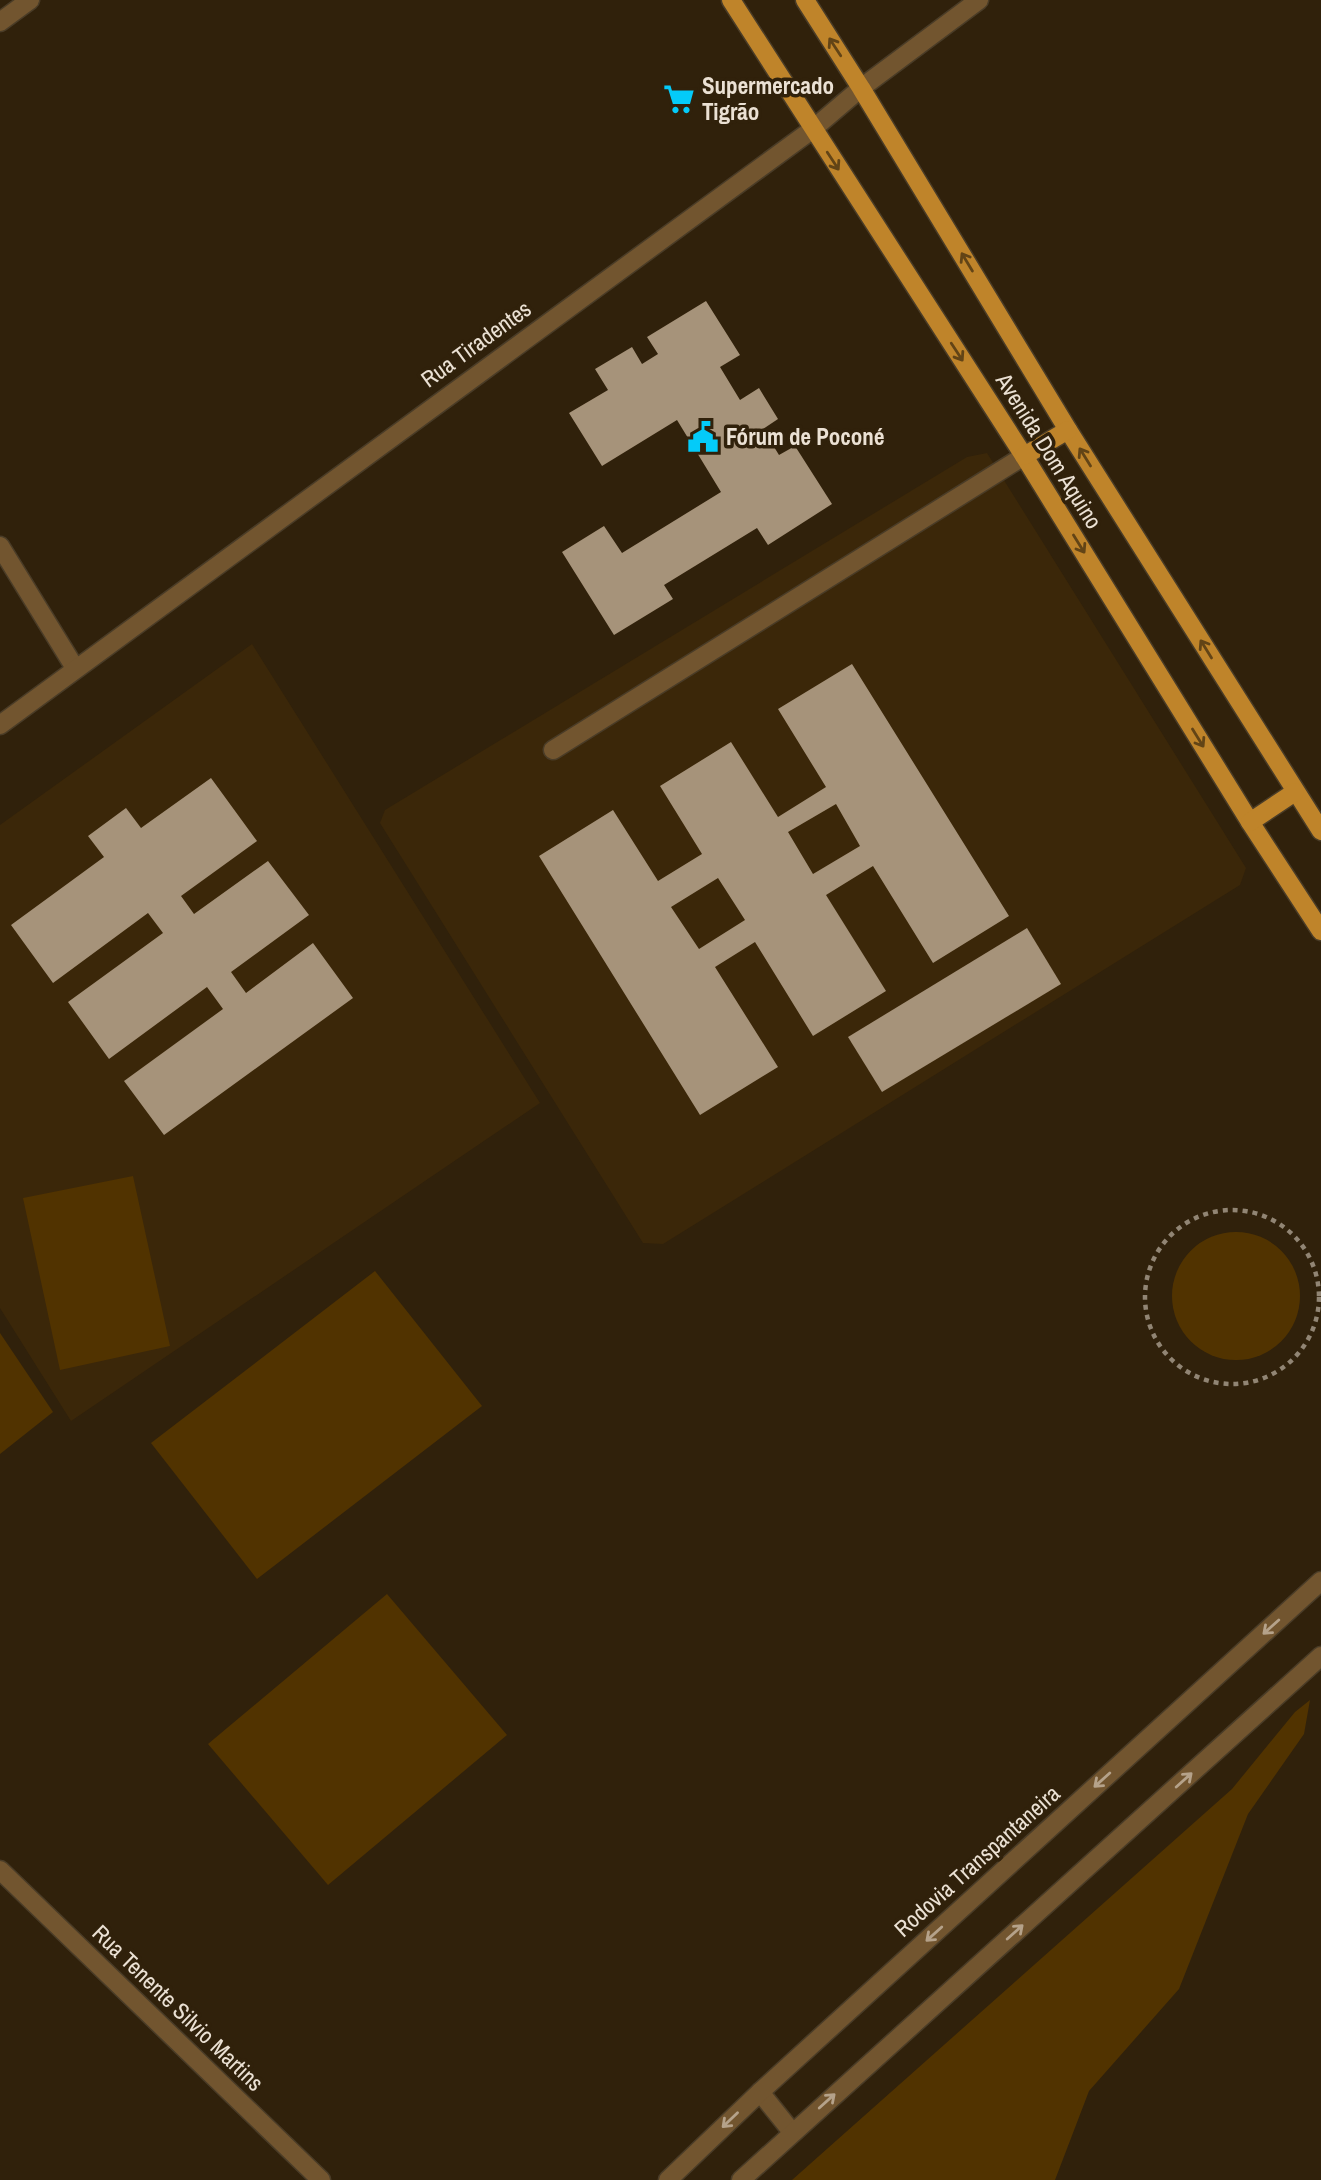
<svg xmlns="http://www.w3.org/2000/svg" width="1321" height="2180" viewBox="0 0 1321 2180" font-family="'Archivo Narrow',sans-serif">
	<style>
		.built { fill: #3b2709 }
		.green { fill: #513300 }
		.building { fill: #a6937a; fill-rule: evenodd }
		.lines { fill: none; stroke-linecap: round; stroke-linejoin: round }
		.minor-casing { stroke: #4a3c27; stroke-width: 21 }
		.major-casing { stroke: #4a3c27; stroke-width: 21 }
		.path { stroke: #918574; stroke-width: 4.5; stroke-dasharray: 5 5; stroke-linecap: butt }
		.minor { stroke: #72552f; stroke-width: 18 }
		.major { stroke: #bf842a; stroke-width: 18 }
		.oneway { stroke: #624416 }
		.oneway2 { stroke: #b5a28a }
		.labels { text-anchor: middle; stroke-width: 7; stroke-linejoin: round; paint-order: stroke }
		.poi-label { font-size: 23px; font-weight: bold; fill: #ebe1d4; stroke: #30210b; text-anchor: start }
		.street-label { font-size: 23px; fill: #ebe1d4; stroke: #30210b }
	</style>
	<rect width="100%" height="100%" fill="#30210b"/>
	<g class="built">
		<path d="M987 453 1246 868 1240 885 663 1244 643 1243 380 823 385 810 967 457Z"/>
		<path d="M252 644 540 1103 71 1421 0 1308V825Z"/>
	</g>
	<g class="green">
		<path d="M133 1176 170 1346 60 1370 23 1198Z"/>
		<circle cx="1236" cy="1296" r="64"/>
		<path d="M375 1271 482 1406 257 1579 151 1443Z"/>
		<path d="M0 1333 53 1412 0 1454Z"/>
		<path d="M387 1594 507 1735 328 1885 208 1744Z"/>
		<path d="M1310 1700 1304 1734 1248 1814 1179 1989 1089 2091 1055 2180H792L1232 1789 1295 1712Z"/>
	</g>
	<g class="building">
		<path d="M706 301 740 355 720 367 740 400 759 388 778 419 763 429 779 455 795 446 832 504 768 545 757 528 664 585 673 599 614 635 562 552 604 526 622 553 721 492 677 420 602 466 569 413 608 390 595 369 632 347 642 364 658 354 647 337Z"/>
		<path d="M852 664 1009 916 933 963 873 866 826 895 886 991 813 1036 755 942 715 967 778 1067 700 1115 539 856 613 810 658 881 702 854 660 786 731 742 778 817 826 787 778 709ZM836 804 860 846 813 874 788 832ZM718 878 745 920 699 949 671 907Z"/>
		<path d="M211 778 257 841 181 896 194 914 268 861 309 915 231 972 246 993 313 943 353 998 164 1135 124 1081 223 1009 207 987 109 1059 68 1002 163 933 148 913 53 983 11 925 104 857 88 836 126 808 141 828Z"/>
		<path d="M1027 928 1061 984 882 1092 848 1037Z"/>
	</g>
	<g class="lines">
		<defs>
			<g id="minor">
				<path d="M0 22 30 0"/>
				<path d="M0 546 75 668"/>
				<path d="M0 725 813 129 861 88 979 0"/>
				<path d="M553 750 1024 456"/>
				<path d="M0 1870 321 2180"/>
				<path d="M760 2092 792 2132"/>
				<path d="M668 2180 760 2092 1321 1581"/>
				<path d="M741 2180 1321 1656"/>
			</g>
			<g id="major">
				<path d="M731 0 1024 456 1250 822 1321 931"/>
				<path d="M805 0 861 88 1068 430 1321 831"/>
				<path d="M1024 456 1068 430"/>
				<path d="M1250 822 1295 792"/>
			</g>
		</defs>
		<use href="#minor" class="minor-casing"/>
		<use href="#major" class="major-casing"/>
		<circle class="path" cx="1232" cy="1297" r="87"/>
		<use href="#minor" class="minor"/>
		<use href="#major" class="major"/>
	</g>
	<defs><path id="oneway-shaft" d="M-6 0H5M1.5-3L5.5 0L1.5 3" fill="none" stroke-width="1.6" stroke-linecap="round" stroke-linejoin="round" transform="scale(1.75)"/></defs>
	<g class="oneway">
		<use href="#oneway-shaft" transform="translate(835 47) rotate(-123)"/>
		<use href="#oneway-shaft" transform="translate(833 161) rotate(57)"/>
		<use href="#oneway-shaft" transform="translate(967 262) rotate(-121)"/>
		<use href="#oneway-shaft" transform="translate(957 352) rotate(57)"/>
		<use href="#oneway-shaft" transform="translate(1085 457) rotate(-122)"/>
		<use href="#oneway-shaft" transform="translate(1079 544) rotate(58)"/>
		<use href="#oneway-shaft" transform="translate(1206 649) rotate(-122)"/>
		<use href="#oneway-shaft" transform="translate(1198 738) rotate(58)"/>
	</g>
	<g class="oneway2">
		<use href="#oneway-shaft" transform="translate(1271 1627) rotate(138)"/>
		<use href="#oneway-shaft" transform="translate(1102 1780) rotate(138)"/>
		<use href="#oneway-shaft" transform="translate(1184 1780) rotate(-42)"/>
		<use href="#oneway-shaft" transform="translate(1015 1932) rotate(-42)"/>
		<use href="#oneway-shaft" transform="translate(934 1934) rotate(138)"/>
		<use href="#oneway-shaft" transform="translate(827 2101) rotate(-42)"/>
		<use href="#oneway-shaft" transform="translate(730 2120) rotate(136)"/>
	</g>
	<defs>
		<symbol id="supermarket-bare" viewBox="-9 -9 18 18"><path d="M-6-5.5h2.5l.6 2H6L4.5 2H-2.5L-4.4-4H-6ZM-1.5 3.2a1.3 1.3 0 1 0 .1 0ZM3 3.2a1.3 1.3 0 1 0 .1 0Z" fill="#04cbf9" stroke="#30210b" stroke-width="2.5" paint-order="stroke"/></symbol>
		<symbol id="civic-bare" viewBox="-9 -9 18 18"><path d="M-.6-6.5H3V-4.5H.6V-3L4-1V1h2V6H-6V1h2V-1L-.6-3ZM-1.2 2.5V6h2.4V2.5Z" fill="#04cbf9" stroke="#30210b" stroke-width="2.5" paint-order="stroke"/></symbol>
	</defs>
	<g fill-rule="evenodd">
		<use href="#supermarket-bare" x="657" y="77" width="44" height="44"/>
		<use href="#civic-bare" x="681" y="415" width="44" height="44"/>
	</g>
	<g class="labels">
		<g class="poi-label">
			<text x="702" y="94">Supermercado<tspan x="702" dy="26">Tigrão</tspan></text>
			<text x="726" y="445">Fórum de Poconé</text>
		</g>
		<g class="street-label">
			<text transform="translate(476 344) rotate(-36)" y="8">Rua Tiradentes</text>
			<text transform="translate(1049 451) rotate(58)" y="8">Avenida Dom Aquino</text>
			<text transform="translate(977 1861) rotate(-42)" y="8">Rodovia Transpantaneira</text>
			<text transform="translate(178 2008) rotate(44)" y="8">Rua Tenente Silvio Martins</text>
		</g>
	</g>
</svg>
